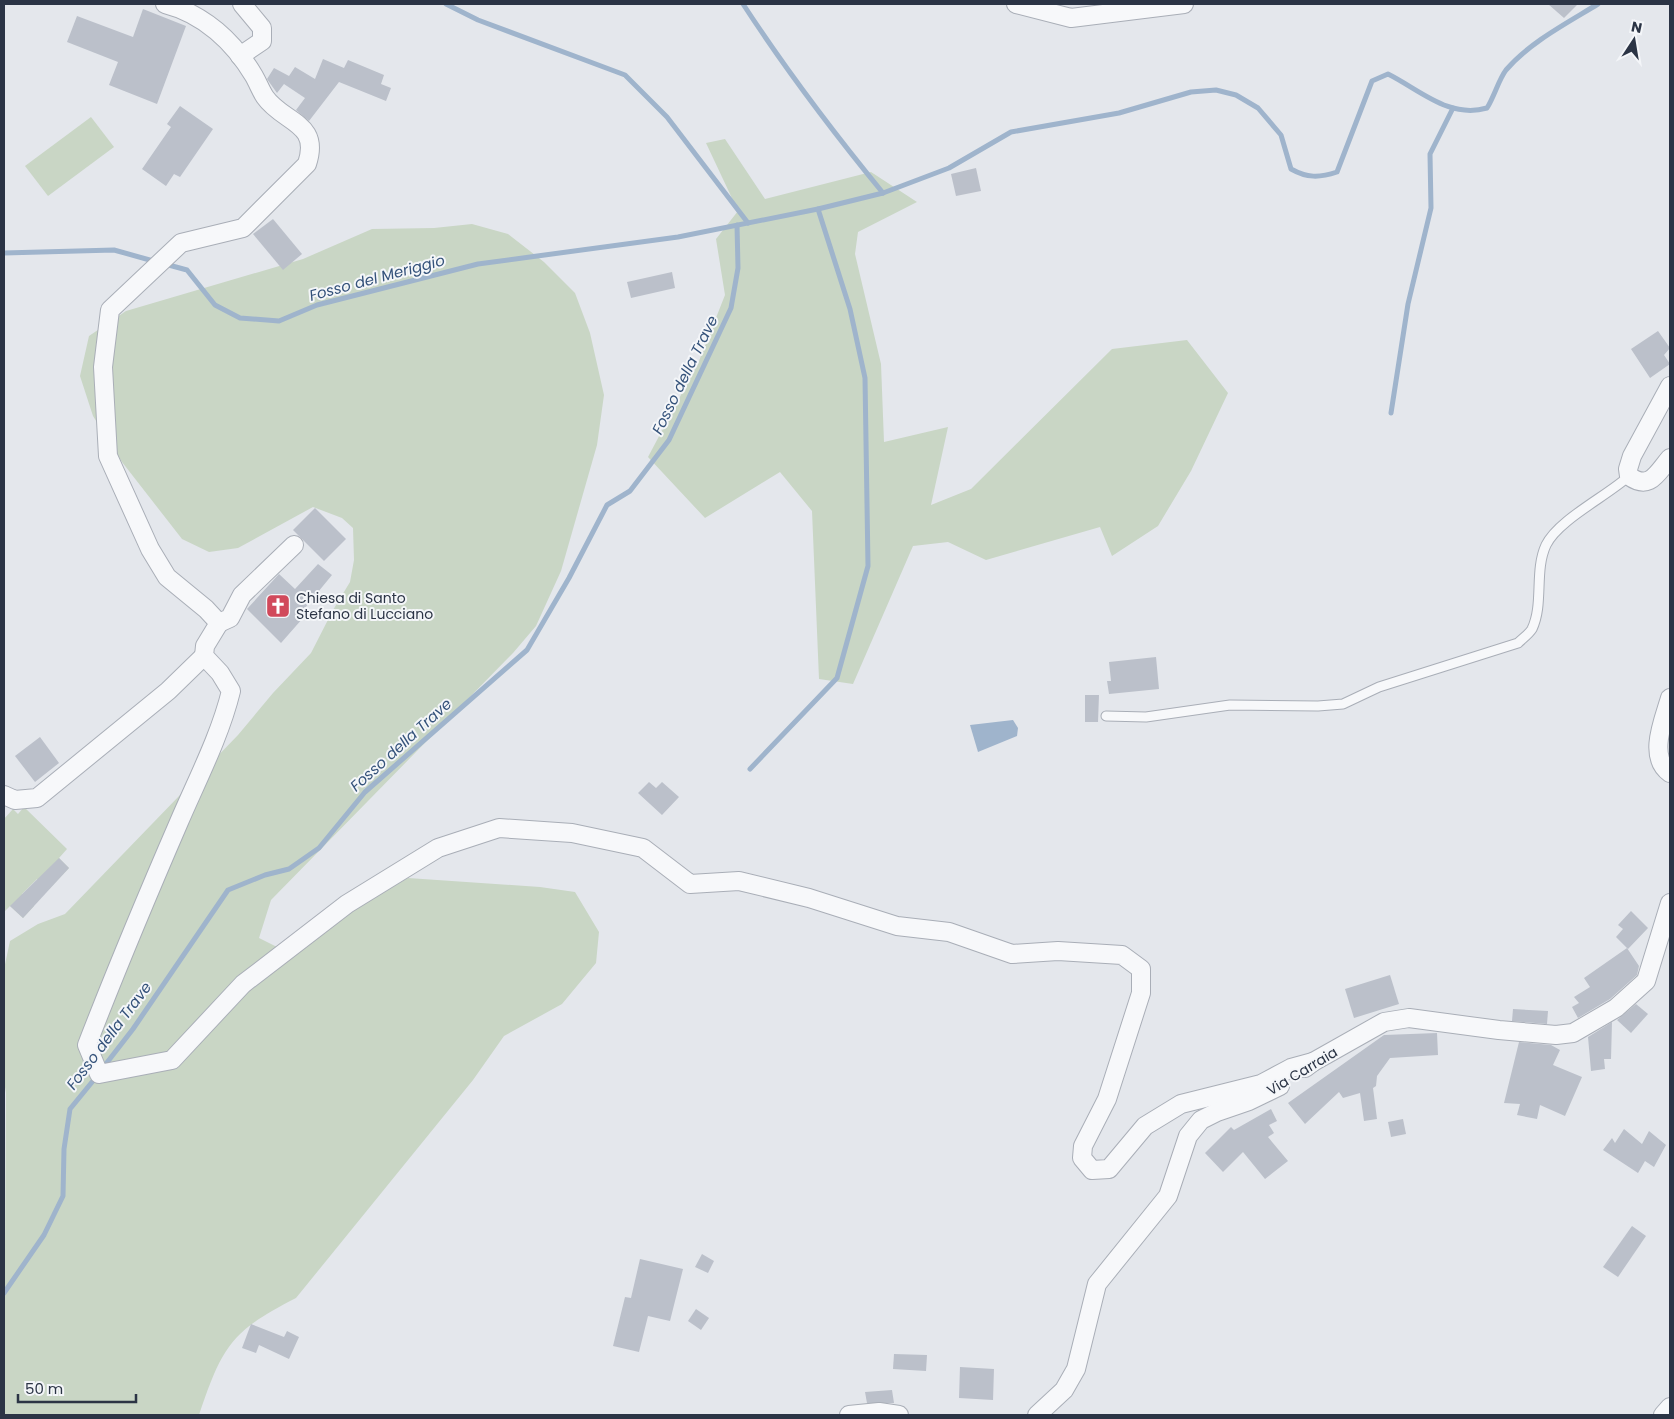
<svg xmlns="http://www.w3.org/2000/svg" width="1674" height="1419" viewBox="0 0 1674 1419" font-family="Poppins,sans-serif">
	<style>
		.green { fill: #c9d6c5 }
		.water { fill: #9fb4cc }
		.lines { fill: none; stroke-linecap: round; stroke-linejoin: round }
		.stream { stroke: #9fb4cc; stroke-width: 5 }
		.building { fill: #bbc0ca }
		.lane-casing { stroke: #a9aeb7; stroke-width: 11 }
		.street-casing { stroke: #a9aeb7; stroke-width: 20 }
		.lane { stroke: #f7f8fa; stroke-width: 9 }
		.street { stroke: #f7f8fa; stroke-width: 18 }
		.labels { text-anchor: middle; stroke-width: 4; stroke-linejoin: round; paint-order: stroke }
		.poi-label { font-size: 14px; fill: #2b3445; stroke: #f4f6f9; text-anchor: start }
		.street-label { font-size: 14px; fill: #2b3445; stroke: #f4f6f9 }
		.water-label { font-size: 15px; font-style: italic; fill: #34527a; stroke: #f4f6f9 }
	</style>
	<rect width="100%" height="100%" fill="#e4e7ec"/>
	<g class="green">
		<path d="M91 117 114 147 48 196 25 166Z"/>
		<path d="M725 139 765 199 871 172 917 202 858 232 855 254 881 364 884 442 948 427 931 505 971 489 1112 349 1187 340 1228 393 1191 471 1158 526 1112 556 1100 527 986 560 948 542 913 546 853 684 819 679 812 511 780 472 705 518 648 457 699 361 725 295 716 239 738 211 706 143Z"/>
		<path d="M472 224 508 234 544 262 575 293 590 333 604 395 597 445 561 571 536 626 513 653 271 900 259 938 279 948 408 878 540 887 575 892 599 932 596 963 562 1004 504 1036 473 1080 296 1298C231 1331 222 1347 199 1415H4L6 1093 4 1081V969L10 941 38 924 65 914 238 735 273 693 311 653 333 610 350 582 354 560 353 528 342 518 313 507 238 548 209 552 182 539 122 462 93 416 80 376 89 336 126 311 303 259 372 229 434 228Z"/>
		<path d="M24 807 67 849 59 858 69 868 49 889 37 879 22 894 34 906 23 918 10 906 4 912V819L13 809 18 814Z"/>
	</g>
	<path class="water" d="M1013 720 1018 728 1017 736 978 752 970 725Z"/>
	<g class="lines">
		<g class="stream">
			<path d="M446 4 478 20 625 75 667 117 748 223"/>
			<path d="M743 4C786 70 833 132 883 193"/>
			<path d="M4 253 114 250 157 262"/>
			<path d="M165 264 187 270 215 305 240 318 279 321 317 305 478 264 678 237 818 209 883 193 949 168 1011 132 1119 113 1191 92 1216 90 1236 95 1258 108 1281 135 1291 169C1307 178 1319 178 1337 172L1372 81 1388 74C1420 90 1449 119 1487 108 1494 97 1499 79 1506 70 1530 42 1567 23 1598 4"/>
			<path d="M1391 413 1408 304 1431 208 1430 154 1453 108"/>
			<path d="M750 769 837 678 868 566 865 378 850 309 818 209"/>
			<path d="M102 1069 133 1029 228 890 265 875 289 869 319 848 365 792 527 650 569 578 607 505 630 491 669 440 731 308 738 268 737 225"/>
			<path d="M4 1293 44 1235 63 1196 64 1149 70 1109 97 1076"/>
		</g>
	</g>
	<g class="building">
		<path d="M1548 4H1578L1564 18Z"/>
		<path d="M143 9 186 26 157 104 109 85 118 62 67 42 77 16 133 37Z"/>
		<path d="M323 59 344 68 348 60 384 75 381 84 391 88 386 101 339 82 309 121 296 110 305 98 284 84 277 93 267 79 274 68 289 76 295 67 315 79Z"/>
		<path d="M180 106 213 129 180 177 174 174 166 186 142 169 171 127 167 124Z"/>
		<path d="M976 168 981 191 956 196 951 174Z"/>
		<path d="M273 219 302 254 283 270 253 234Z"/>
		<path d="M672 272 675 288 631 298 627 282Z"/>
		<path d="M1658 331 1670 348 1664 355 1670 364 1650 378 1631 349Z"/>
		<path d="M315 508 346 539 324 561 293 530Z"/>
		<path d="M318 564 332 575 300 614 303 618 281 643 247 609 279 574 295 589Z"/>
		<path d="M1156 657 1159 689 1109 694 1107 681H1111L1109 662Z"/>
		<path d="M1085 695H1099L1098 722H1085Z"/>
		<path d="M40 737 59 763 35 782 15 756Z"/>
		<path d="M649 782 656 788 662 782 679 797 662 815 638 793Z"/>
		<path d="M59 858 69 868 23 918 10 906Z"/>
		<path d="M1631 911 1648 928 1628 949 1616 937 1623 929 1618 925Z"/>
		<path d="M1627 948 1639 966 1637 975 1610 999 1578 1018 1572 1007 1579 1003 1574 997 1590 987 1584 978Z"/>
		<path d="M1390 975 1399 1004 1354 1018 1345 989Z"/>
		<path d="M1636 1004 1648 1014 1631 1033 1617 1020Z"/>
		<path d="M1513 1009 1548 1011 1547 1024 1512 1021Z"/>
		<path d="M1612 1022 1611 1059H1604L1605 1069 1591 1071 1588 1037Z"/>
		<path d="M1437 1033 1438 1055 1390 1058 1377 1076 1376 1086 1373 1088 1377 1119 1364 1121 1360 1093 1343 1098 1339 1092 1305 1124 1288 1103 1384 1035Z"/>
		<path d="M1519 1042 1551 1045 1560 1050 1553 1065 1582 1077 1565 1116 1540 1105 1537 1119 1517 1115 1520 1104 1504 1103Z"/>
		<path d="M1271 1109 1277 1121 1269 1125 1274 1133 1268 1137 1288 1161 1265 1179 1243 1152 1223 1172 1205 1153 1231 1127 1234 1130Z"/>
		<path d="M1403 1119 1406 1134 1391 1137 1388 1122Z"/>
		<path d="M1624 1129 1642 1144 1649 1131 1666 1145 1654 1167 1645 1161 1638 1173 1603 1150 1612 1138 1615 1143Z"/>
		<path d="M1632 1226 1646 1236 1618 1277 1603 1267Z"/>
		<path d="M702 1254 714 1261 708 1273 695 1267Z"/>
		<path d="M640 1259 683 1269 670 1321 648 1316 639 1352 613 1346 625 1297 631 1298Z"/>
		<path d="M696 1309 709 1318 701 1330 688 1321Z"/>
		<path d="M251 1324 284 1337 287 1331 299 1337 289 1359 259 1345 256 1353 242 1348Z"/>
		<path d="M894 1354 927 1355 926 1371 893 1369Z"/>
		<path d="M960 1367 994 1369 993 1400 959 1398Z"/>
		<path d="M892 1390 894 1403H867L865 1392Z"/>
	</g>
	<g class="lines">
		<defs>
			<path id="lane" d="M1106 716 1146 717 1230 705 1318 706 1343 704 1379 687 1518 643C1522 639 1529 634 1532 629 1544 604 1534 571 1546 545 1558 520 1607 496 1629 476"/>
			<g id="street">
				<path d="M165 4C204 14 234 42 254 76 258 83 261 91 265 97 283 123 321 122 307 164L243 228 181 243 110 310 103 367 108 456 150 549 167 577 206 609 219 623 205 646 204 656 220 673 231 691C220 736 197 780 179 822 147 896 116 970 87 1045L99 1074 172 1060 243 984 347 904 438 848 499 828 572 833 643 848 690 884 739 881 809 898 897 926 949 932 1012 954 1058 951 1122 955 1141 969V993L1107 1099 1083 1146 1082 1158 1092 1170 1109 1169 1145 1126 1181 1104 1261 1084 1291 1068 1313 1062"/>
				<path d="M1016 4 1071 18 1184 4"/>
				<path d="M240 56 262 41V28L242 4"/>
				<path d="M1670 386 1632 456 1628 469 1629 476C1650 491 1657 473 1670 458"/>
				<path d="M219 623 230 618 242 595 294 545"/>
				<path d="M1670 698C1664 719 1647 757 1670 773"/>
				<path d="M4 795 15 800 37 798 168 691 204 656"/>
				<path d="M1305 1068 1313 1062 1384 1022 1409 1018 1499 1030 1556 1035 1573 1033 1616 1008 1646 981 1670 903"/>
				<path d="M849 1415 879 1412 899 1415"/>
				<path d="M1037 1415 1064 1390 1076 1369 1097 1284 1168 1196 1188 1136 1201 1120 1217 1112 1249 1101 1280 1086"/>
				<path d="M1663 1415 1670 1407"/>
			</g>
		</defs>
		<use href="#lane" class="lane-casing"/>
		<use href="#street" class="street-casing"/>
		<use href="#lane" class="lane"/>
		<use href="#street" class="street"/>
	</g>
	<defs>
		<symbol id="church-square" viewBox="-11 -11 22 22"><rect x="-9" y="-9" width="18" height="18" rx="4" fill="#d1495b" stroke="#f4f6f9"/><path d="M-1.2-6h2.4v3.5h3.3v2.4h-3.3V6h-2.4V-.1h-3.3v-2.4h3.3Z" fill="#fff"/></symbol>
	</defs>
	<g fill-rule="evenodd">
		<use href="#church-square" x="264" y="592" width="28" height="28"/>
	</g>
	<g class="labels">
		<g class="poi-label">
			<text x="296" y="603">Chiesa di Santo<tspan x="296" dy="16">Stefano di Lucciano</tspan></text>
		</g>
		<g class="street-label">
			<text transform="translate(1302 1071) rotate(-31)" y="5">Via Carraia</text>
		</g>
		<g class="water-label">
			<text transform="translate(377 278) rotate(-15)" y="5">Fosso del Meriggio</text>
			<text transform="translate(685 375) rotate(-64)" y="5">Fosso della Trave</text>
			<text transform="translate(401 745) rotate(-42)" y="5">Fosso della Trave</text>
			<text transform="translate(109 1036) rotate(-53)" y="5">Fosso della Trave</text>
		</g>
	</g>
	<rect width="1674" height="1419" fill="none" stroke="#2b3445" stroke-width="10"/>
	<g transform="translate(1634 40) rotate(12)" stroke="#f4f6f9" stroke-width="4" paint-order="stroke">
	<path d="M0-4L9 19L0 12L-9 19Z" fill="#2b3445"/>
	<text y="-8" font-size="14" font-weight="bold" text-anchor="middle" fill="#2b3445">N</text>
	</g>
	<path d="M18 1394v8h118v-8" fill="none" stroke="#2b3445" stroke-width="2.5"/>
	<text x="25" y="1394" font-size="15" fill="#2b3445" stroke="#f4f6f9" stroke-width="4" paint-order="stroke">50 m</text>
</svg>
